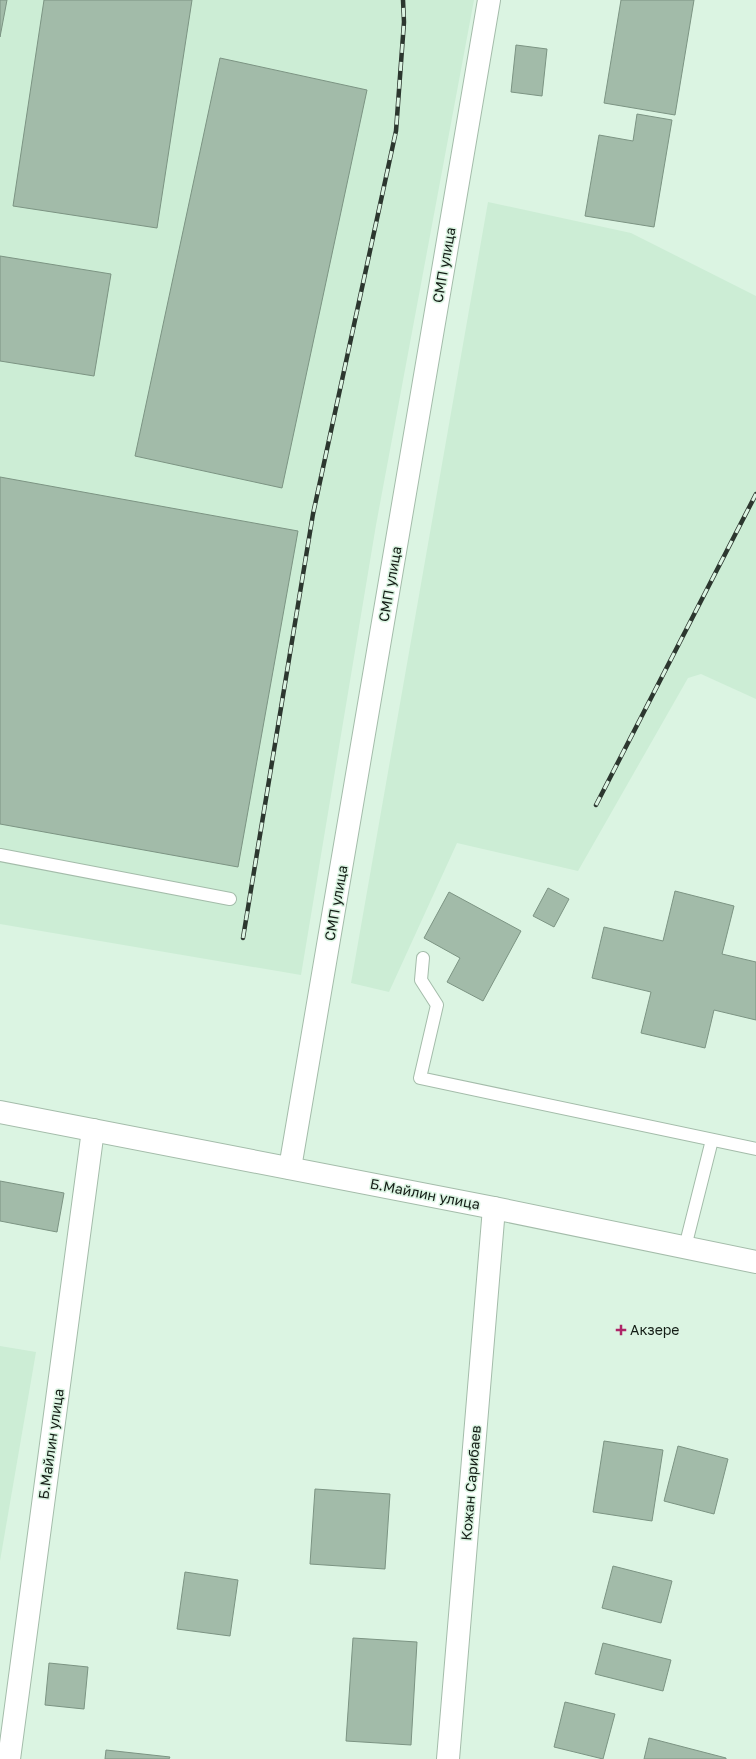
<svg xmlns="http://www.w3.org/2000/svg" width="756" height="1759" viewBox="0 0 756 1759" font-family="'Golos Text',sans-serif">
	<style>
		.built { fill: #ccedd5 }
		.building { fill: #a2bba9; stroke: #7c9483 }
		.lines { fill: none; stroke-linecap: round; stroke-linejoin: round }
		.service-casing { stroke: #a4bcaa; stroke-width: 14 }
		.minor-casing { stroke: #a4bcaa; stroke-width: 24 }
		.tertiary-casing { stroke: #a4bcaa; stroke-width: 24 }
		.service { stroke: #fff; stroke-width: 12 }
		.minor { stroke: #fff; stroke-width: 22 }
		.tertiary { stroke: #fff; stroke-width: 22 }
		.rail-casing { stroke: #2c372f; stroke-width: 4.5 }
		.rail { stroke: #dbf4e2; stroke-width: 3; stroke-dasharray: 9; stroke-linecap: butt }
		.poi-dot { fill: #ae2467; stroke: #dbf4e2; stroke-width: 1.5 }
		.labels { text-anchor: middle; stroke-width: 3; stroke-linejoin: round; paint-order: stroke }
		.street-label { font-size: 14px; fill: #141d16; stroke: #dbf4e2 }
		.poi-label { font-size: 14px; fill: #141d16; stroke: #dbf4e2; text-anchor: start }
	</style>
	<rect width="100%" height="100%" fill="#dbf4e2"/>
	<g class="built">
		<path d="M0 0H474L376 525 301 975 0 924Z"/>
		<path d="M488 202 631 233 756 296V699L701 674 688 678 578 871 457 843 389 992 351 983Z"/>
		<path d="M0 1346 36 1352 0 1561Z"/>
	</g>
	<g class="building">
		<path d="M0 0H7L0 37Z"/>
		<path d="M44 0H192L157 228 13 206Z"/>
		<path d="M621 0H694L675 115 604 103Z"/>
		<path d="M516 45 547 49 542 96 511 92Z"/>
		<path d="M220 58 367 90 282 488 135 456Z"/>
		<path d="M637 114 672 120 654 227 585 216 599 135 633 141Z"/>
		<path d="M0 256 111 274 94 376 0 361Z"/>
		<path d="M0 477 298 531 238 867 0 824Z"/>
		<path d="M548 888 569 899 554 927 533 916Z"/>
		<path d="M675 891 734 906 722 954 756 962V1020L714 1010 705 1048 641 1033 651 992 592 978 604 927 663 941Z"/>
		<path d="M449 892 521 931 483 1001 447 982 460 958 424 938Z"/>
		<path d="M0 1181 64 1193 57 1232 0 1221Z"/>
		<path d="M604 1441 663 1450 652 1521 593 1512Z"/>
		<path d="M678 1446 728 1459 714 1514 664 1501Z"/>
		<path d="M315 1489 390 1494 385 1569 310 1564Z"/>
		<path d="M613 1566 672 1581 661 1623 602 1608Z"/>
		<path d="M185 1572 238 1580 230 1636 177 1629Z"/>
		<path d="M353 1638 417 1642 411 1745 346 1741Z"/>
		<path d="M603 1643 671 1660 663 1691 595 1674Z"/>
		<path d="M49 1663 88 1667 84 1709 45 1705Z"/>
		<path d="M565 1702 615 1714 603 1759 554 1747Z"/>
		<path d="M649 1738 726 1758V1759H644Z"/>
		<path d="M106 1750 170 1757 169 1759H105Z"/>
	</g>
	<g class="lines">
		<defs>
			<g id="service">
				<path d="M0 855 230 899"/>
				<path d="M423 958 421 980 437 1005 420 1078 756 1149"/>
				<path d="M685 1247 712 1140"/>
			</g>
			<g id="minor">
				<path d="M290 1168 489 0"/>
				<path d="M9 1759 93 1130"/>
				<path d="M448 1759 494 1208"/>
			</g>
			<path id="tertiary" d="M0 1112 494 1208 756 1262"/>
		</defs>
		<use href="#service" class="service-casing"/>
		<use href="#minor" class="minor-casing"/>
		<use href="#tertiary" class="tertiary-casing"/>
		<use href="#service" class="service"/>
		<use href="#minor" class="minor"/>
		<use href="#tertiary" class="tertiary"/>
		<defs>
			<g id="rail">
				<path d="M596 805 756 494"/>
				<path d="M243 938 313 514 396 131 404 22 403 0"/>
			</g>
		</defs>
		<use href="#rail" class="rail-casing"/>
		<use href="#rail" class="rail"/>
	</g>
	<path class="poi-dot" d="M619 1324h4v4h4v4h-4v4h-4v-4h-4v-4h4z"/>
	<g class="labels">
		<g class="street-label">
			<text transform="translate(444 265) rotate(-80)" y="5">СМП улица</text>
			<text transform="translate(390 584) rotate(-80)" y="5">СМП улица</text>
			<text transform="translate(336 903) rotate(-80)" y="5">СМП улица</text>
			<text transform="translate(425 1194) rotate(11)" y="5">Б.Майлин улица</text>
			<text transform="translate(51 1444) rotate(-82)" y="5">Б.Майлин улица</text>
			<text transform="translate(471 1483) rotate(-85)" y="5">Кожан Сарибаев</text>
		</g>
		<g class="poi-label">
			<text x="630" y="1335">Акзере</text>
		</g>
	</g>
</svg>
